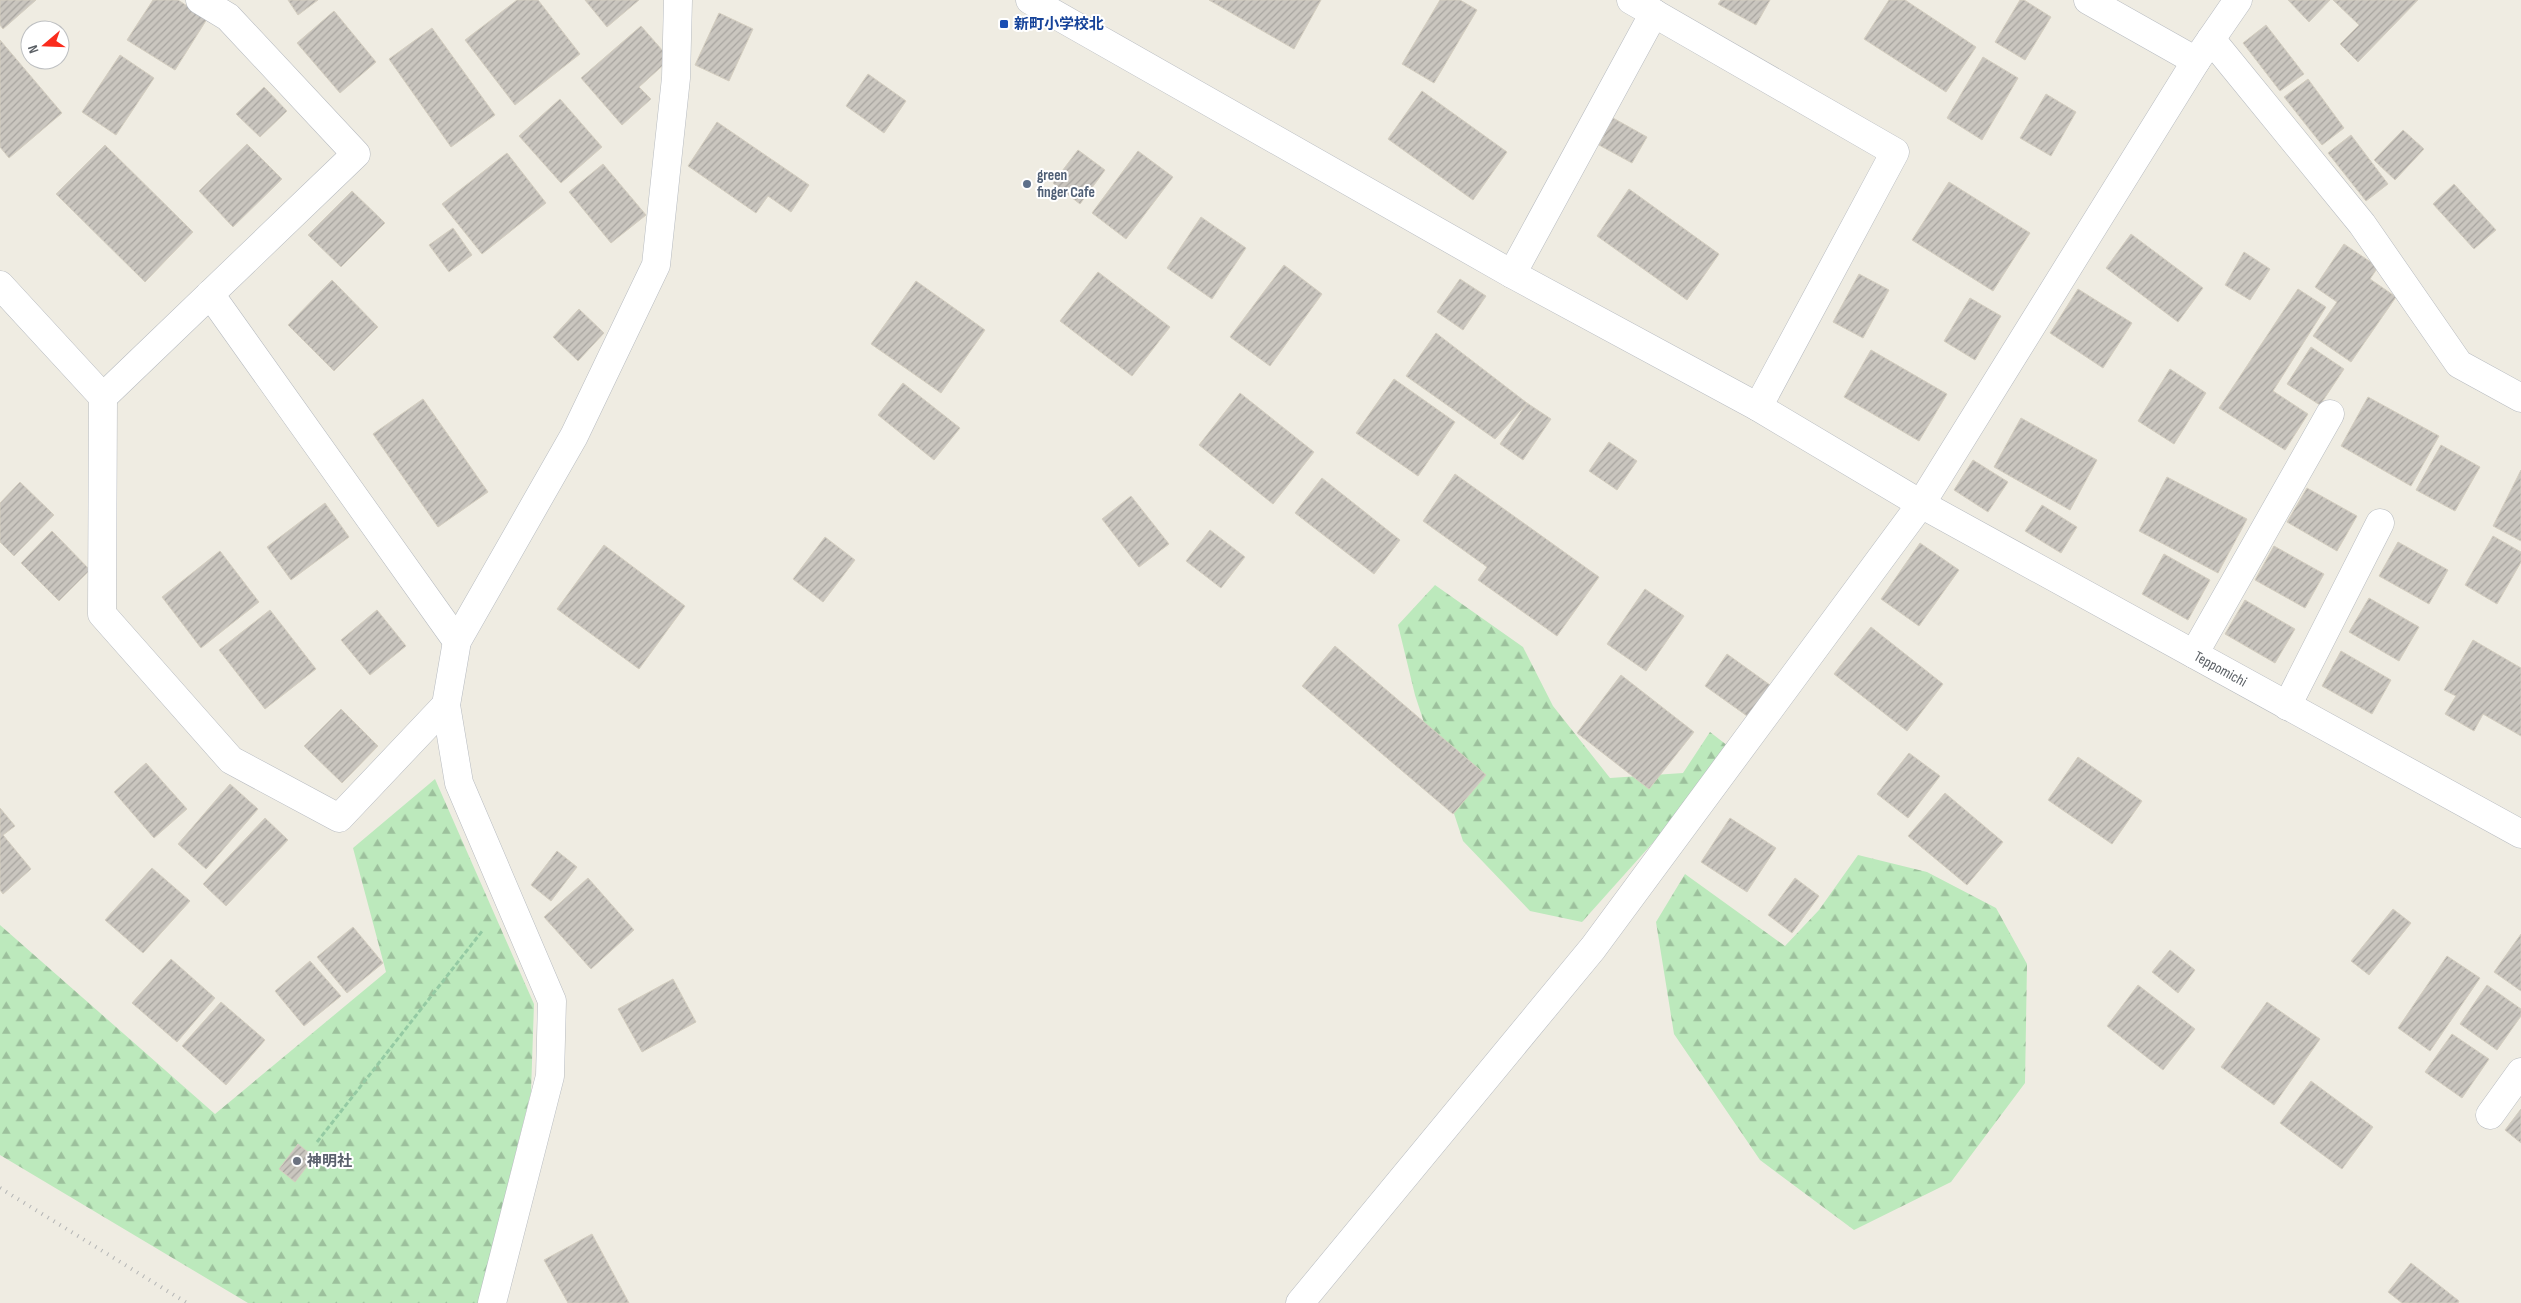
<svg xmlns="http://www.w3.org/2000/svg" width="2521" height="1303" viewBox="0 0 2521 1303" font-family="'Sofia Sans Condensed','Noto Sans JP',sans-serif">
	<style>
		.forest { fill: url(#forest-firs) }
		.building { fill: url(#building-hatch); stroke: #d4cec0 }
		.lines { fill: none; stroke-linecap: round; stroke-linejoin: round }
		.minor-casing { stroke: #b7bbc0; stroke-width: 29 }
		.tertiary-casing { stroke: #b7bbc0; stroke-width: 29 }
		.path { stroke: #94caa3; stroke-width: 3; stroke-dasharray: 5 2.5; stroke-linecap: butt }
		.minor { stroke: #fff; stroke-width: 28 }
		.tertiary { stroke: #fff; stroke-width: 28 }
		.rail { stroke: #b4b5b5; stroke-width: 4; stroke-dasharray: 1 6; stroke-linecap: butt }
		.transit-dot { fill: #1a4fb4; stroke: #fff; stroke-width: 2 }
		.service-dot { fill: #5c6f8a; stroke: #fff; stroke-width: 2 }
		.worship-dot { fill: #6b7280; stroke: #fff; stroke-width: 2 }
		.labels { text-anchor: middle; stroke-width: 4; stroke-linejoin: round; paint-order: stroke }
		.transit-label { font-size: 15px; font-weight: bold; fill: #164399; stroke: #fff; text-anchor: start }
		.service-label { font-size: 15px; font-weight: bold; fill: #4e5e75; stroke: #fff; text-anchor: start }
		.street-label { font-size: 15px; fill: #5a5f64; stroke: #fff }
		.worship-label { font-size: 15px; font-weight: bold; fill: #5b616d; stroke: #fff; text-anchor: start }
	</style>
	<defs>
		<pattern id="forest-firs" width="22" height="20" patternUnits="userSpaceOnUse" patternTransform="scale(1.25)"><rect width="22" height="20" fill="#bce9bc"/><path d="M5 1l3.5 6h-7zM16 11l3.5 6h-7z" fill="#9cc09c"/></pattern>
		<pattern id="building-hatch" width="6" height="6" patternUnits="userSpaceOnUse" patternTransform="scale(1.25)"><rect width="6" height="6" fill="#cac6bf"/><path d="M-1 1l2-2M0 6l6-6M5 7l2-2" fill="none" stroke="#a7a49f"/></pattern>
	</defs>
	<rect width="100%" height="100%" fill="#efece2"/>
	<g class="forest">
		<path d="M1435 585 1523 647 1553 706 1610 778 1683 773 1710 732 1728 746 1658 837 1582 922 1530 911 1463 841 1415 695 1398 625Z"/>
		<path d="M435 779 534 1004 531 1092 478 1303H248L0 1155V925L215 1114 386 972 353 848Z"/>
		<path d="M1858 855 1927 872 1996 908 2027 964 2025 1083 1951 1182 1854 1230 1760 1160 1674 1034 1656 922 1685 874 1785 946 1819 910Z"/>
	</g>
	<g class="building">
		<path d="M0 0H36L3 29 0 25Z"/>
		<path d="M153 0H178L207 19 175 70 127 40Z"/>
		<path d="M288 0H318L298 15Z"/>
		<path d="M517 0H538L580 54 515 105 465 40Z"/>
		<path d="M585 0H639L607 27Z"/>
		<path d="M1209 0H1321L1294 49Z"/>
		<path d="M1440 0H1460L1477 10 1434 83 1402 64Z"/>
		<path d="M1721 0H1770L1756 25 1718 4Z"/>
		<path d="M1889 0H1905L1976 47 1946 92 1864 39Z"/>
		<path d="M2020 0H2024L2051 17 2025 60 1995 42Z"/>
		<path d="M2288 0H2330L2309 22Z"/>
		<path d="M2333 0H2418L2358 62 2340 44 2359 25Z"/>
		<path d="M334 11 376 62 340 93 297 43Z"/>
		<path d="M719 13 753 29 729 81 695 65Z"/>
		<path d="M2266 25 2304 74 2280 91 2243 43Z"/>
		<path d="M641 26 670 59 639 87 651 99 622 125 581 78Z"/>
		<path d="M432 28 495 115 451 147 389 59Z"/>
		<path d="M0 40 62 113 9 158 0 147Z"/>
		<path d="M120 55 154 78 116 135 82 112Z"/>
		<path d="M1983 57 2018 78 1982 140 1947 118Z"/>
		<path d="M868 74 906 101 884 133 846 106Z"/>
		<path d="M2308 79 2344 128 2322 145 2284 97Z"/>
		<path d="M264 87 287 111 260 137 236 114Z"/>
		<path d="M1422 91 1507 152 1473 200 1388 139Z"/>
		<path d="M2046 94 2076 112 2051 156 2020 138Z"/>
		<path d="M560 99 602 147 561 183 519 136Z"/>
		<path d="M1613 118 1647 137 1632 163 1599 145Z"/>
		<path d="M717 122 809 185 791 212 768 196 756 213 688 166Z"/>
		<path d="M2403 130 2424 149 2395 180 2374 160Z"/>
		<path d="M2351 135 2388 184 2366 201 2328 153Z"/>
		<path d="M247 144 282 179 233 227 199 191Z"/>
		<path d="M105 145 193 232 145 282 56 194Z"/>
		<path d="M1078 150 1105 170 1080 204 1053 183Z"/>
		<path d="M1138 151 1173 177 1126 239 1092 213Z"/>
		<path d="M507 153 546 203 482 254 442 204Z"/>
		<path d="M603 164 646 215 611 243 569 192Z"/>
		<path d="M1949 182 2030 233 1993 291 1912 240Z"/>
		<path d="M2454 184 2496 230 2474 249 2433 204Z"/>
		<path d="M1629 189 1719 254 1687 300 1597 236Z"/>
		<path d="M352 191 385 223 341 267 308 235Z"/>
		<path d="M1201 217 1246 248 1212 299 1167 268Z"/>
		<path d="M453 228 472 255 449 272 429 245Z"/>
		<path d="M2131 234 2203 288 2178 322 2106 268Z"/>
		<path d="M2344 244 2378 267 2370 279 2396 297 2351 362 2313 336 2337 302 2315 287Z"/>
		<path d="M2244 252 2270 269 2250 300 2225 285Z"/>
		<path d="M1284 265 1322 294 1270 366 1230 337Z"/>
		<path d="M1098 272 1170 327 1132 376 1060 321Z"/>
		<path d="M1859 274 1889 290 1863 338 1833 322Z"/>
		<path d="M1460 279 1486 296 1463 330 1437 312Z"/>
		<path d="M332 280 378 327 334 371 288 325Z"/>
		<path d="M916 281 985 330 941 393 871 344Z"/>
		<path d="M2078 289 2132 323 2103 368 2050 333Z"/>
		<path d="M2298 289 2326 307 2273 391 2308 414 2285 450 2219 408Z"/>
		<path d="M1970 298 2001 316 1975 360 1944 341Z"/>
		<path d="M579 309 604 333 578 361 553 337Z"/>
		<path d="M1436 333 1527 403 1495 439 1406 376Z"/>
		<path d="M2311 347 2344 369 2320 405 2287 384Z"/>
		<path d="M1871 350 1947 394 1919 441 1844 397Z"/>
		<path d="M2170 369 2206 393 2174 444 2138 421Z"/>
		<path d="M1394 379 1455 422 1418 476 1356 433Z"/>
		<path d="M903 383 960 428 934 460 878 415Z"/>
		<path d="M1240 393 1314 452 1273 504 1199 445Z"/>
		<path d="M2368 397 2439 436 2411 486 2341 446Z"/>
		<path d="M423 399 488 492 438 527 373 434Z"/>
		<path d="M1527 403 1551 419 1523 460 1500 444Z"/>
		<path d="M2021 418 2097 460 2070 510 1994 467Z"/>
		<path d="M1609 442 1637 461 1617 490 1589 471Z"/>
		<path d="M2441 445 2480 467 2455 511 2416 490Z"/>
		<path d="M1973 460 2008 482 1988 512 1954 490Z"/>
		<path d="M2521 470V541L2493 526Z"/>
		<path d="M1455 474 1599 577 1557 636 1478 580 1487 567 1423 521Z"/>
		<path d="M2167 477 2247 519 2218 573 2139 531Z"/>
		<path d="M1322 478 1400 540 1374 574 1295 513Z"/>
		<path d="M20 482 54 515 14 556 0 542V503Z"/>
		<path d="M2307 488 2357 516 2337 551 2287 522Z"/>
		<path d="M1131 496 1169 544 1139 567 1102 519Z"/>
		<path d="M325 503 349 537 291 580 267 547Z"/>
		<path d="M2042 505 2077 527 2061 553 2025 531Z"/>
		<path d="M1210 530 1245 557 1221 588 1186 561Z"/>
		<path d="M52 531 90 570 59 601 21 563Z"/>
		<path d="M2493 536 2521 552V562L2497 604 2465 585Z"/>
		<path d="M825 537 855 560 823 602 793 579Z"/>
		<path d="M2398 542 2448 570 2429 604 2379 576Z"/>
		<path d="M1920 543 1959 570 1919 626 1881 599Z"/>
		<path d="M604 545 685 606 639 669 557 609Z"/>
		<path d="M2274 546 2324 574 2305 608 2255 580Z"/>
		<path d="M220 551 259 602 201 648 162 597Z"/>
		<path d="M2164 554 2210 580 2188 620 2142 594Z"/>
		<path d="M1645 589 1684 616 1646 671 1607 644Z"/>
		<path d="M2369 598 2419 627 2399 661 2349 632Z"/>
		<path d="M2245 600 2295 629 2275 663 2225 634Z"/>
		<path d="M270 610 316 669 265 709 219 650Z"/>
		<path d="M377 610 406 646 370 675 341 640Z"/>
		<path d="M1871 627 1943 684 1907 731 1834 674Z"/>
		<path d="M2473 640 2521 668V736L2483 714 2474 731 2445 714 2456 696 2444 690Z"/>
		<path d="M1335 646 1486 775 1453 814 1302 686Z"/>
		<path d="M2341 651 2391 680 2372 714 2322 686Z"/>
		<path d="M1727 654 1770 685 1747 716 1705 686Z"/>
		<path d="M1621 675 1694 732 1649 789 1577 733Z"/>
		<path d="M341 709 378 746 342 783 304 746Z"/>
		<path d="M1909 753 1940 776 1908 818 1877 794Z"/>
		<path d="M2078 757 2142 801 2112 844 2048 800Z"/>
		<path d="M146 763 187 809 154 838 114 792Z"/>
		<path d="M230 784 258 809 206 869 178 844Z"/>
		<path d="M1945 793 2003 842 1967 885 1908 836Z"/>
		<path d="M0 808 15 826 3 835 31 869 3 894 0 890Z"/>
		<path d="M265 818 288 840 226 906 203 884Z"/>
		<path d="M1730 818 1776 848 1747 892 1701 862Z"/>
		<path d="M557 851 577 867 551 901 531 885Z"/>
		<path d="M152 868 190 901 143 953 105 920Z"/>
		<path d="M588 878 634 930 591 969 544 917Z"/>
		<path d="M1795 878 1819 896 1792 933 1768 915Z"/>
		<path d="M2393 909 2411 923 2369 975 2351 961Z"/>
		<path d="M353 927 383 963 347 993 317 957Z"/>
		<path d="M2521 934V991L2494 972Z"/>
		<path d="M2170 950 2195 970 2178 993 2152 972Z"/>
		<path d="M2447 956 2480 978 2430 1051 2398 1028Z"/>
		<path d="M171 959 215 998 177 1042 132 1003Z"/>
		<path d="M310 961 341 996 304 1026 275 991Z"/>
		<path d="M673 979 696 1022 642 1052 618 1009Z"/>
		<path d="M2138 985 2195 1029 2163 1070 2107 1026Z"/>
		<path d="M2487 985 2521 1009V1016L2497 1050 2460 1024Z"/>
		<path d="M221 1002 265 1040 226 1085 182 1046Z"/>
		<path d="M2267 1002 2320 1039 2274 1105 2221 1067Z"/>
		<path d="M2452 1034 2489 1059 2462 1098 2425 1072Z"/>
		<path d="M2311 1081 2373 1127 2342 1169 2280 1123Z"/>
		<path d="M2521 1109V1143L2505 1130Z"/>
		<path d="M298 1144 314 1157 295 1182 279 1169Z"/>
		<path d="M592 1234 629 1303H568L544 1260Z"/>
		<path d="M2411 1263 2459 1301 2458 1303H2402L2388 1292Z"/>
	</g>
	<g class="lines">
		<defs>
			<g id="minor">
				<path d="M1631 0 1895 152 1758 407"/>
				<path d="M2088 0 2196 61"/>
				<path d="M2211 39 2362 224 2459 364 2521 398"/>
				<path d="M1512 274 1654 13"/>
				<path d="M0 285 103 397 102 614 231 760 339 818 446 705"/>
				<path d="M210 294 457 641"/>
				<path d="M103 397 356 154 228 17 200 0"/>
				<path id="s1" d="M1921 504 2521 834"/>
				<path d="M2194 654 2330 414"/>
				<path d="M2287 706 2380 523"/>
				<path d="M2490 1115 2521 1072"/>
				<path d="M492 1303 550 1076 552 1001 459 783 446 705 457 641 574 436 656 265 676 78 678 0"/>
				<path d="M1300 1303 1593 948 1921 504 2196 61 2238 0"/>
			</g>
			<path id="tertiary" d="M1030 0 1512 274 1758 407 1921 504"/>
		</defs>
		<use href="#minor" class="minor-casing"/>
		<use href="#tertiary" class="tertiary-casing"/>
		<path class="path" d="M317 1142 483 930"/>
		<use href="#minor" class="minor"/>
		<use href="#tertiary" class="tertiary"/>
		<path class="rail" d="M0 1188 187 1303"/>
	</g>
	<rect class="transit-dot" x="999" y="19" width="10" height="10" rx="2.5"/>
	<circle class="service-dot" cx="1027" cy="184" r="5"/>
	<circle class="worship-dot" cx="297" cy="1161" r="5"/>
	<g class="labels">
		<g class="transit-label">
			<text x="1014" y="29">新町小学校北</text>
		</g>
		<g class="service-label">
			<text x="1037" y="180">green<tspan x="1037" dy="17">finger Cafe</tspan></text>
		</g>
		<g class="street-label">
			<text dy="5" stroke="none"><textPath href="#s1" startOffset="342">Teppomichi</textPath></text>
		</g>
		<g class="worship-label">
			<text x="307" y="1166">神明社</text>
		</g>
	</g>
	<g transform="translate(45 45) rotate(251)"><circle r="24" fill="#ffffff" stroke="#bdbfc1"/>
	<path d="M0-4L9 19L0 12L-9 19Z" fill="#fa2c1d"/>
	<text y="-8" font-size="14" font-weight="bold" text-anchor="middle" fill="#5a5f64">N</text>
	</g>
</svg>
